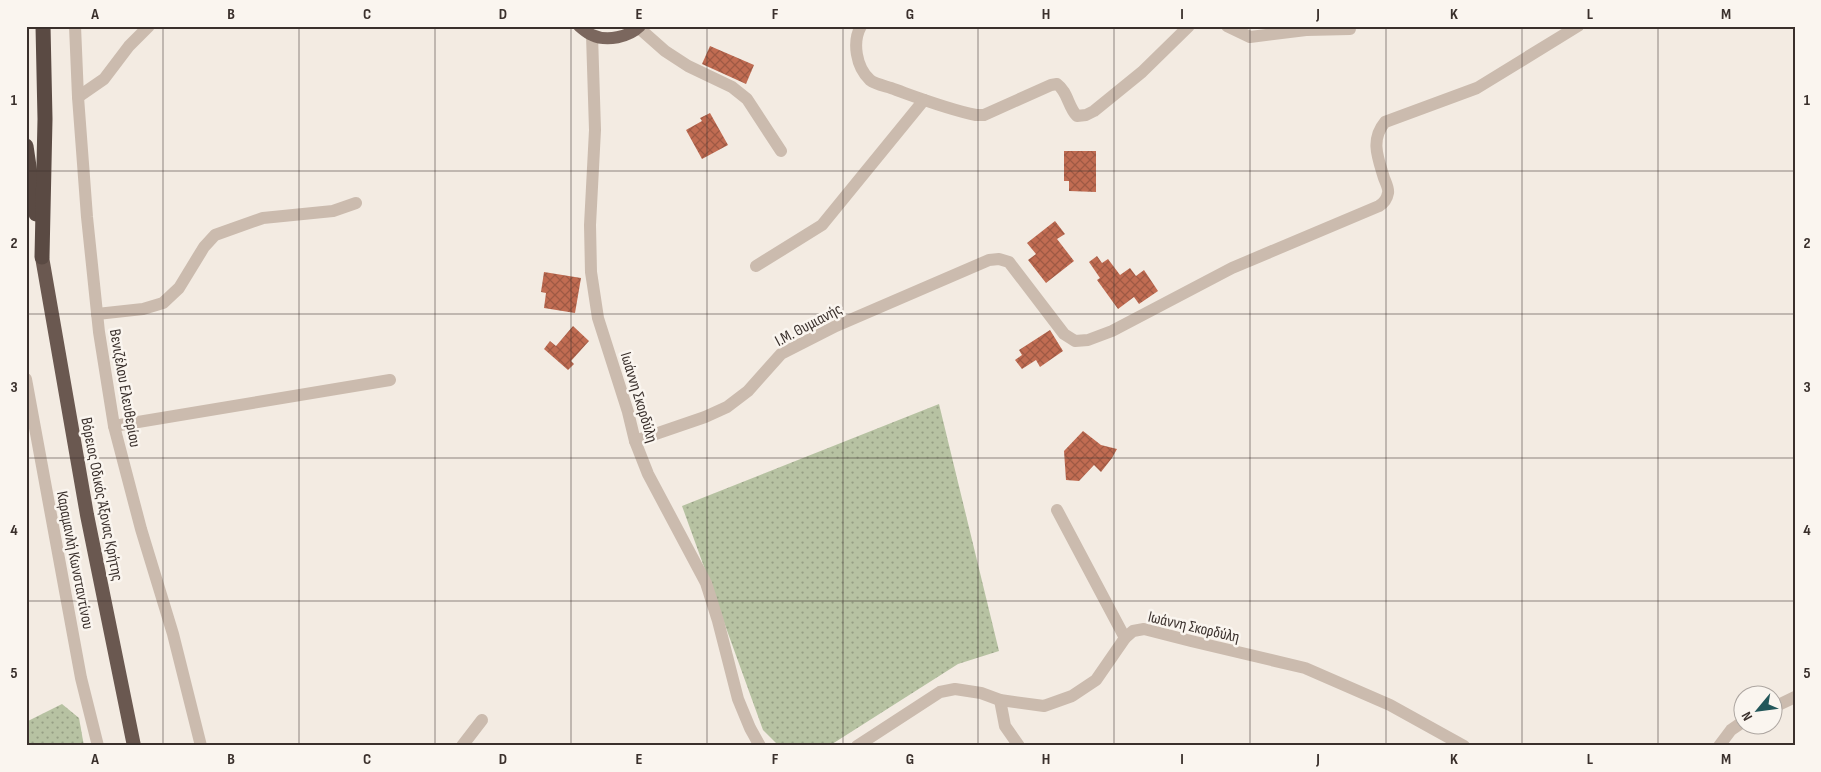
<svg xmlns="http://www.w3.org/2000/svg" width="1821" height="772" viewBox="0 0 1821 772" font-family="'Sofia Sans Condensed',sans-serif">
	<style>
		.grass { fill: url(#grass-dots) }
		.building { fill: url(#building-cross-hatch) }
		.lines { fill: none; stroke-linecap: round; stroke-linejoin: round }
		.minor { stroke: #cbbbae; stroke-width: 12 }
		.tertiary { stroke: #cbbbae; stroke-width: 12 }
		.primary { stroke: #7b675e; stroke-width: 12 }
		.trunk { stroke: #6a5850; stroke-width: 14 }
		.motorway { stroke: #5a4a43; stroke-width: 15 }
		.grid { fill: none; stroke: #3a302c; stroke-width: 1; stroke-opacity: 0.55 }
		.labels { text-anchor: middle; stroke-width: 5; stroke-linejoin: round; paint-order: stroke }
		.street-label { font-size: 16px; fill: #3a302c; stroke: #faf5ef }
		.neatline { fill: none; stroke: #3a302c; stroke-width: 2 }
		.grid-label { font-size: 16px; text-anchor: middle; font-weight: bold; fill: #3a302c }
	</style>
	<defs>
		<pattern id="grass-dots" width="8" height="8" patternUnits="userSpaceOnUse" patternTransform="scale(1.25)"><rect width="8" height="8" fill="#b7c2a2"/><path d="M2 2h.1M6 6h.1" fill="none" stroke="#969e84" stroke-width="1.8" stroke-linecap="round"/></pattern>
		<pattern id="building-cross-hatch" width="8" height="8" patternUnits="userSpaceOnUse" patternTransform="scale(1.25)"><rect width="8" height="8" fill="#c16c52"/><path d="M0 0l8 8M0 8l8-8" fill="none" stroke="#9e5944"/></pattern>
	</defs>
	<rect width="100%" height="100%" fill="#f3ebe2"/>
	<g class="grass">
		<path d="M939 404 999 651 958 664 829 746H779L763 730 682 506Z"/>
		<path d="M62 704 79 718 84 746H26V722Z"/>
	</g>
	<g class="building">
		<path d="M710 46 754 65 746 84 702 64Z"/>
		<path d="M710 113 728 145 702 159 686 130 702 121 700 118Z"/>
		<path d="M1064 151H1096V192L1069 191V181H1064Z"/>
		<path d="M1055 221 1065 234 1057 239 1074 261 1046 283 1028 260 1036 254 1027 243Z"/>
		<path d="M1097 256 1102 263 1108 259 1120 275 1130 268 1136 276 1144 270 1158 291 1139 304 1134 297 1118 309 1097 280 1100 278 1089 262Z"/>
		<path d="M544 272 581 278 575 313 544 308 546 293 541 292Z"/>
		<path d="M573 326 589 341 571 361 574 364 568 370 544 349 550 341 556 346Z"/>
		<path d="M1050 330 1063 351 1040 367 1036 360 1022 369 1015 360 1022 355 1019 350Z"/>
		<path d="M1083 431 1101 445 1117 449 1112 458 1101 472 1094 465 1079 481 1066 480 1064 451Z"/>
	</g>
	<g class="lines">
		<g class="minor">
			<path d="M861 26C852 42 856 67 870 80 875 84 885 86 891 88 919 98 947 109 976 115H984L1051 85 1057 84C1068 92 1068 107 1077 116L1086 115 1094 111 1142 72 1189 26"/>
			<path d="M1227 26 1250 37 1306 30"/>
			<path d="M1307 26 1306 30 1350 29"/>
			<path d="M639 28 665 51 688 66 732 87 747 99 781 151"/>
			<path d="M592 35 595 130 590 225 591 272 598 318 628 412 635 441 648 474 706 583 718 621 738 699 750 728 760 746"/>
			<path d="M78 97 104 79 129 46 149 26"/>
			<path d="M756 266 822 225 924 100"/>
			<path d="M97 314 143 309 163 303 179 288 204 247 215 235 263 218 333 211 356 203"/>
			<path d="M114 426 390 380"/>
			<path d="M635 441 705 417 727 407 748 391 781 354 836 326 989 260 999 259 1009 262 1064 334 1075 341 1088 340 1112 331 1232 268 1379 206C1384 203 1387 199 1388 193 1389 189 1386 183 1384 178 1378 158 1370 140 1385 122L1477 88 1578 26"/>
			<path d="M1057 510 1125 638"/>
			<path d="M1000 700 1005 726 1019 746"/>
			<path d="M1774 707 1795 697"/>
			<path d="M462 746 482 720"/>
			<path d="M857 746 940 692 955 689 981 693 1000 700 1044 706 1072 696 1096 680 1125 638 1133 631 1144 629 1191 641 1305 668 1390 705 1464 746"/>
			<path d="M1719 746 1731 730 1744 721"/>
		</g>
		<g class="tertiary">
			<path d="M75 26 78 97 87 217 99 332 114 426 141 529 173 634 201 746"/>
			<path d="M26 379 81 678 98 746"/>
		</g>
		<path class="primary" d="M579 26C583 29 587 33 592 35 607 42 629 37 640 26"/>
		<path class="trunk" d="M42 257 87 515 134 746"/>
		<g class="motorway">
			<path d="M26 146 36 214"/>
			<path d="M42 257 45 119 43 26"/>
		</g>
	</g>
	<path class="grid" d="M163 26V746M299 26V746M435 26V746M571 26V746M707 26V746M843 26V746M978 26V746M1114 26V746M1250 26V746M1386 26V746M1522 26V746M1658 26V746M26 171H1795M26 314H1795M26 458H1795M26 601H1795"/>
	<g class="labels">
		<g class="street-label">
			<text transform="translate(808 324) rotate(-28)" y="6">Ι.Μ. Θυμιανής</text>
			<text transform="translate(126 388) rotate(80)" y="6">Βενιζέλου Ελευθερίου</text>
			<text transform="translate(640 397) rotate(73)" y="6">Ιωάννη Σκορδύλη</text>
			<text transform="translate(103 499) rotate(79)" y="6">Βόρειος Οδικός Άξονας Κρήτης</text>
			<text transform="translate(76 560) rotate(79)" y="6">Καραμανλή Κωνσταντίνου</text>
			<text transform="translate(1194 626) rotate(13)" y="6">Ιωάννη Σκορδύλη</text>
		</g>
	</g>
	<rect width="1821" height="772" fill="none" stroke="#faf5ef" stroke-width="55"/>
	<g transform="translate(1758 710) rotate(241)"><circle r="24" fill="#faf5ef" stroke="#ada6a1"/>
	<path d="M0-4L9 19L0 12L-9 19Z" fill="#23575a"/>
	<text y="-8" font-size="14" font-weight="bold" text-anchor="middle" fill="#3a302c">N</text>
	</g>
	<rect x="28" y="28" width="1766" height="716" class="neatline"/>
	<g class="grid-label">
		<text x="95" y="19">A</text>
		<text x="231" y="19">B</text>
		<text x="367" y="19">C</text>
		<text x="503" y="19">D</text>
		<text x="639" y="19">E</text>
		<text x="775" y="19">F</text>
		<text x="910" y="19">G</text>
		<text x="1046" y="19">H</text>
		<text x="1182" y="19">I</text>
		<text x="1318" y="19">J</text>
		<text x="1454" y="19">K</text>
		<text x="1590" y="19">L</text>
		<text x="1726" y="19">M</text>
		<text x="14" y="105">1</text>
		<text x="1807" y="105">1</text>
		<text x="14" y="248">2</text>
		<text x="1807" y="248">2</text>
		<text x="14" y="392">3</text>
		<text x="1807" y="392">3</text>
		<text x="14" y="535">4</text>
		<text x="1807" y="535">4</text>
		<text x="14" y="678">5</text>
		<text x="1807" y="678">5</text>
		<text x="95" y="764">A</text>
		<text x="231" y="764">B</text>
		<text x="367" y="764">C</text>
		<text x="503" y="764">D</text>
		<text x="639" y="764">E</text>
		<text x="775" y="764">F</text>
		<text x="910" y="764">G</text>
		<text x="1046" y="764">H</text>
		<text x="1182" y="764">I</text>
		<text x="1318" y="764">J</text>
		<text x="1454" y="764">K</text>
		<text x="1590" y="764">L</text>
		<text x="1726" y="764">M</text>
	</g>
</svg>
